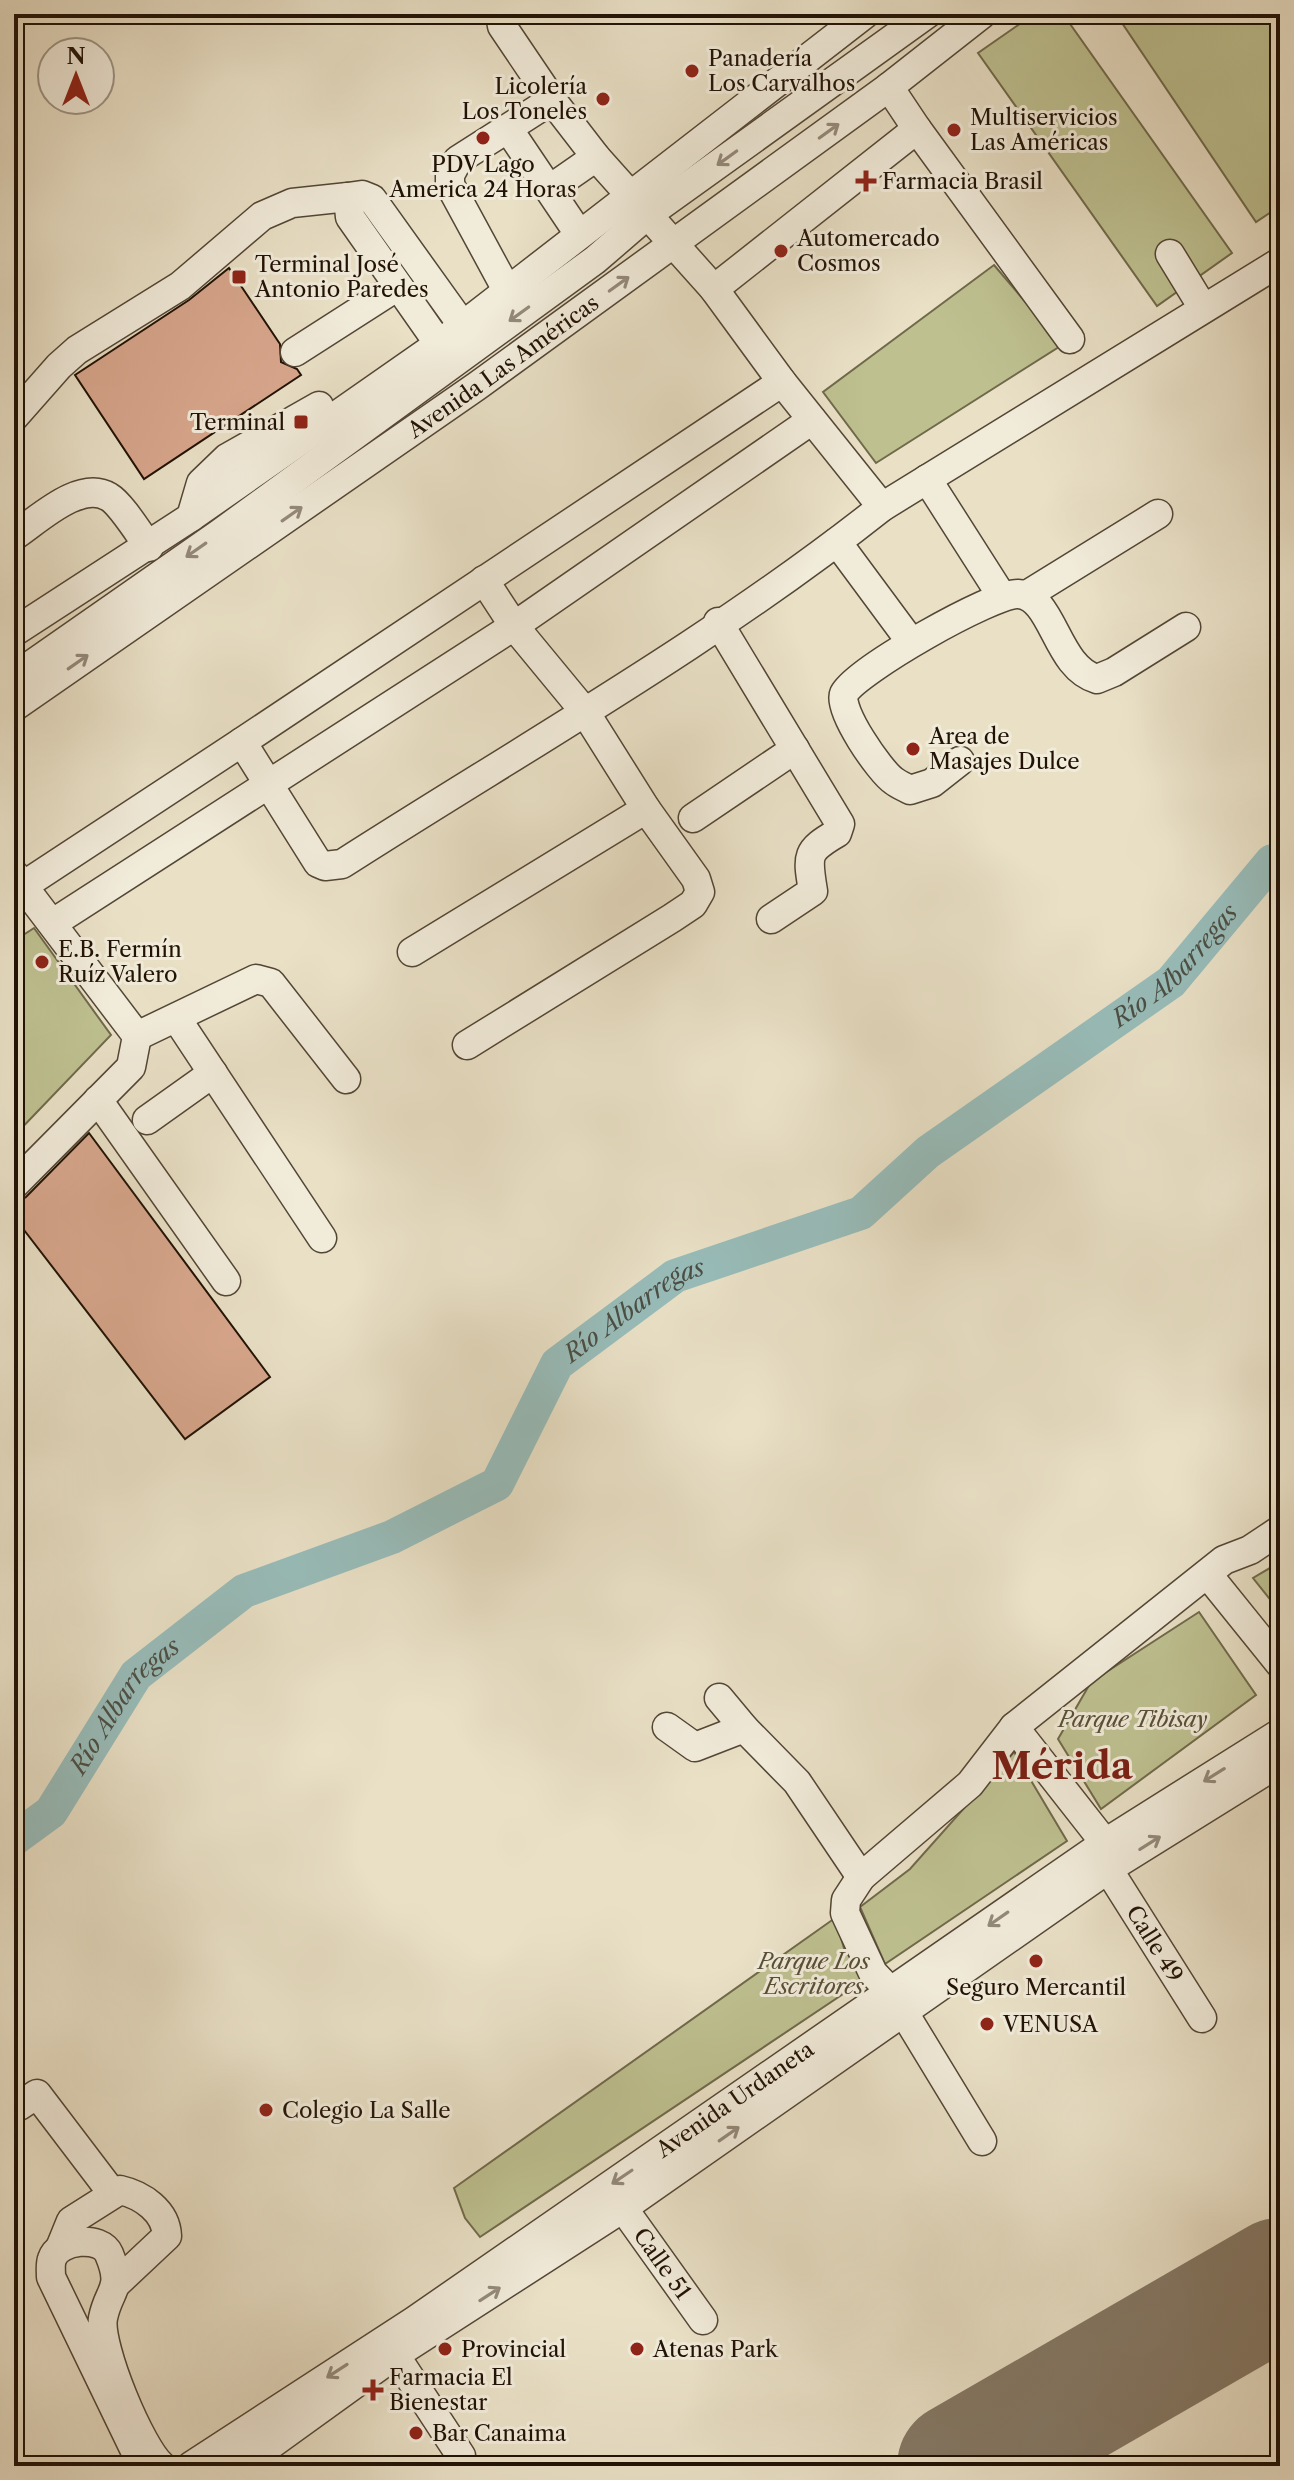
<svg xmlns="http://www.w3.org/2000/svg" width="1294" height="2480" viewBox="0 0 1294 2480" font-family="'Libre Caslon Text',serif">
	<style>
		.green { fill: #bec090; stroke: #70694a; stroke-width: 2 }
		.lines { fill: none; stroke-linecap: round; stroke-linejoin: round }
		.river { stroke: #98bcb9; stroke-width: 34 }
		.runway { stroke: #857966; stroke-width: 128 }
		.building { fill: #d7a68c; stroke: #211205; stroke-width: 2 }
		.minor-casing { stroke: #534635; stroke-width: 31 }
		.minor { stroke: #f1ebda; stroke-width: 28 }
		.oneway { stroke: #93897a }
		.poi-dot { fill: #8f2418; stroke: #f1ebda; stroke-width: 3 }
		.labels { text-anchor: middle; stroke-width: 6; stroke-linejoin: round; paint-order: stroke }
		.poi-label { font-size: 22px; fill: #211205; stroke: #f1ebda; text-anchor: start }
		.street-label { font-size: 22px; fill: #211205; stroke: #f1ebda }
		.park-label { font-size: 22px; font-style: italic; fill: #584f36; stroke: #f1ebda }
		.water-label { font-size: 24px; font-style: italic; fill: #4b4e44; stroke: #f1ebda }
		.town-label { font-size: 38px; font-weight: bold; fill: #7a1f14; stroke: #f1ebda }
	</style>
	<rect width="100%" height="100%" fill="#e9e0c6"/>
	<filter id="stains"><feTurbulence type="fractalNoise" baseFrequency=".0025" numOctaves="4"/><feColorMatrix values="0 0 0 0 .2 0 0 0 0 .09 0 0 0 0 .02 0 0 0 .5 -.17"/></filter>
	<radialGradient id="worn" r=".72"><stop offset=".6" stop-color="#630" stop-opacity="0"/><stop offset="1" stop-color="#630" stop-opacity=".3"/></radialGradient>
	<g class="green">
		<path d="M1034 14H1063L1232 253 1157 306 978 53Z"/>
		<path d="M1129 14H1280V206L1256 222 1120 20Z"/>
		<path d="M994 265 1062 345 876 463 823 392Z"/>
		<path d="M34 928 111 1035 14 1136V941Z"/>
		<path d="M1280 1562V1612L1253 1578Z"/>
		<path d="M1199 1612 1256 1695 1101 1809 1058 1739 1091 1682Z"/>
		<path d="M1014 1752 1067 1841 885 1964 860 1907 910 1869Z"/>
		<path d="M835 1918 844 1948 864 1980 480 2237 465 2218 454 2188Z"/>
	</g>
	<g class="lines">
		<path class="river" id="s1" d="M14 1839 51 1812 136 1675 244 1591 392 1537 497 1484 557 1364 675 1276 861 1213 928 1152 1171 982 1272 861 1280 860"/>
		<path class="runway" d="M961 2466 1280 2282"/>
	</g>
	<g class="building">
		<path d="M229 268 280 344 281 362 297 369 301 375 144 479 75 375 189 300Z"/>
		<path d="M89 1133 270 1377 185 1439 14 1217V1205L26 1197Z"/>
	</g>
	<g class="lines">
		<defs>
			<g id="minor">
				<path d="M500 14 502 26 552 100 596 157 714 289 782 382 882 507"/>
				<path d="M917 129 1070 339"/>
				<path d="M509 130 579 234"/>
				<path d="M550 189 596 157"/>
				<path d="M1170 254 1203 308"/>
				<path d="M714 289 917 129 889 87"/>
				<path d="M508 292 450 185V175L458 160 552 100"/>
				<path d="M439 344 350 217 348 197 362 195 372 199 463 326"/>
				<path d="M295 352 398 286"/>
				<path d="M782 382 242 742 318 863 325 866 342 864C523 748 713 641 882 507L1280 262"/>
				<path d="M14 417 59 366 77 350 180 286 262 216 292 203 348 197"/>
				<path d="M927 479 1001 595"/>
				<path d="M191 517 439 344 865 14"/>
				<path d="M14 536C37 521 80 479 109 497 121 504 140 535 149 547"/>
				<path d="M837 542 911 642"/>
				<path d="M1027 595 1158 514"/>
				<path d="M718 622 840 824 837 833C806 851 807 855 813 891L771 919"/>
				<path d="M14 632 191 517 201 483 227 458 319 406"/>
				<path d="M14 677 219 534 595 260 646 216 927 14"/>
				<path id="s2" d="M14 707 477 386 889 87 982 14"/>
				<path d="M960 761 932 783 910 790C905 787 899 785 894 781 880 772 837 709 844 694 855 671 993 593 1018 594 1054 596 1055 667 1097 679L1114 672 1186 627"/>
				<path d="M693 818 795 749"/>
				<path d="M14 874 137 1036 131 1067 14 1185"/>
				<path d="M23 886 242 742"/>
				<path d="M53 923 514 626 812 420"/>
				<path d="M412 952 646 809"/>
				<path d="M177 1019 322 1238"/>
				<path d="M137 1036 256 979 271 983 346 1079"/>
				<path d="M467 1045 672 918 693 904 700 892 696 879 646 809 585 712 514 626 484 580"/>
				<path d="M98 1100 226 1281"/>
				<path d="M147 1120 213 1073"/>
				<path d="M1209 1576 1280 1664"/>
				<path d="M719 1698 744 1728"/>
				<path d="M667 1727 695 1747 744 1728 797 1782 861 1877"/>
				<path d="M1014 1727 1105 1843"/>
				<path id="s3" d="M1108 1869 1202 2018"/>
				<path d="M19 2106 37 2094 113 2194"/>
				<path d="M982 2141 892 1993 873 1973 845 1913 846 1900 861 1877 970 1784 1014 1727 1224 1560 1250 1550 1280 1530"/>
				<path id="s4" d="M623 2208 703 2320"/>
				<path d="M60 2248 71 2221 120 2190C142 2195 166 2211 167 2236L117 2283"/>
				<path d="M395 2355 461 2456"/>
				<path d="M138 2466V2457L51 2277C51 2272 50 2264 52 2259 58 2239 101 2235 109 2254 124 2290 109 2288 103 2318 98 2346 141 2449 162 2466"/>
				<path id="s5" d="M191 2466 414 2321 1105 1843 1280 1733"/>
				<path d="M241 2466 395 2355 623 2208 1108 1869 1280 1762"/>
			</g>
		</defs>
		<use href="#minor" class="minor-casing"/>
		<use href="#minor" class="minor"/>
	</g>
	<defs><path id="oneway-shaft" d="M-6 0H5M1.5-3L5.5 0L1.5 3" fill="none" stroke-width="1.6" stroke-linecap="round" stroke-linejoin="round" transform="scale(2)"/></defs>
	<g class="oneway">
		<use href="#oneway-shaft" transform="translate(829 131) rotate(-36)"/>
		<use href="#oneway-shaft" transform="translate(727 158) rotate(144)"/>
		<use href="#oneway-shaft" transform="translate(619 284) rotate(-36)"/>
		<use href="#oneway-shaft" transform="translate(519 314) rotate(144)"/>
		<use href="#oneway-shaft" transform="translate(292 514) rotate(-35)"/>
		<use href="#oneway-shaft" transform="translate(196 550) rotate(145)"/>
		<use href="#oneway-shaft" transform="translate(78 662) rotate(-35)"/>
		<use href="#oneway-shaft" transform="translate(1214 1775) rotate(148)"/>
		<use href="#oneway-shaft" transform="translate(1150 1843) rotate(-32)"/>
		<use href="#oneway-shaft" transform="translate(998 1919) rotate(145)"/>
		<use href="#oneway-shaft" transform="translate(729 2134) rotate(-35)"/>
		<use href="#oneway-shaft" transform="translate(622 2177) rotate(146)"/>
		<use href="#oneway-shaft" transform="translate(490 2294) rotate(-33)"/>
		<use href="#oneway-shaft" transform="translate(337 2371) rotate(147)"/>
	</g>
	<g class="poi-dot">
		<circle cx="692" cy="71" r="8"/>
		<circle cx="603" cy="99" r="8"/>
		<circle cx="954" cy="130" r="8"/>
		<circle cx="483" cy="138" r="8"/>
		<path d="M862 169h8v8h8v8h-8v8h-8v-8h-8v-8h8z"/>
		<circle cx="781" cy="251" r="8"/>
		<rect x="231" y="269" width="16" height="16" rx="4"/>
		<rect x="293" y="414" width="16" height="16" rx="4"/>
		<circle cx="913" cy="749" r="8"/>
		<circle cx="42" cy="962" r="8"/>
		<circle cx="1036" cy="1961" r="8"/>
		<circle cx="987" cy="2024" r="8"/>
		<circle cx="266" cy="2110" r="8"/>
		<circle cx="445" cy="2349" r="8"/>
		<circle cx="637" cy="2349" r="8"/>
		<path d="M369 2378h8v8h8v8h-8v8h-8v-8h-8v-8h8z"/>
		<circle cx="416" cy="2433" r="8"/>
	</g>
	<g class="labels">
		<g class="poi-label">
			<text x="708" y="66">Panadería<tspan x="708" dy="25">Los Carvalhos</tspan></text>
			<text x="587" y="94" text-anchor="end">Licolería<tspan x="587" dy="25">Los Toneles</tspan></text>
			<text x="970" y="125">Multiservicios<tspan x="970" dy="25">Las Américas</tspan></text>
			<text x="483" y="172" text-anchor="middle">PDV Lago<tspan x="483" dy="25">America 24 Horas</tspan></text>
			<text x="882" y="189">Farmacia Brasil</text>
			<text x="797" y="246">Automercado<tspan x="797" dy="25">Cosmos</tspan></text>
			<text x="255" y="272">Terminal José<tspan x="255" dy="25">Antonio Paredes</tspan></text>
			<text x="285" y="430" text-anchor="end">Terminal</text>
			<text x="929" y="744">Area de<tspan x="929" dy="25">Masajes Dulce</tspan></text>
			<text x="58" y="957">E.B. Fermín<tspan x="58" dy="25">Ruíz Valero</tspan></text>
			<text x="1036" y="1995" text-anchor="middle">Seguro Mercantil</text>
			<text x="1003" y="2032">VENUSA</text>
			<text x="282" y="2118">Colegio La Salle</text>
			<text x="461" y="2357">Provincial</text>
			<text x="653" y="2357">Atenas Park</text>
			<text x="389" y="2385">Farmacia El<tspan x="389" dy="25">Bienestar</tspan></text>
			<text x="432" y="2441">Bar Canaima</text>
		</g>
		<g class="street-label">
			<text dy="8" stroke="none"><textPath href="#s2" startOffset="596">Avenida Las Américas</textPath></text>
			<text dy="8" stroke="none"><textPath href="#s3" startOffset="88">Calle 49</textPath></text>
			<text dy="8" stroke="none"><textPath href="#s5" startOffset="656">Avenida Urdaneta</textPath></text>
			<text dy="8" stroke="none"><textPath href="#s4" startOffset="68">Calle 51</textPath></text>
		</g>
		<g class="park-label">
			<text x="1133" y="1727">Parque Tibisay</text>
			<text x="814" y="1969">Parque Los<tspan x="814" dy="25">Escritores</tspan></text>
		</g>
		<g class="water-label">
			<text dy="8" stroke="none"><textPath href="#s1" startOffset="1498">Río Albarregas</textPath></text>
			<text dy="8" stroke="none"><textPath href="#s1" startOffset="848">Río Albarregas</textPath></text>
			<text dy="8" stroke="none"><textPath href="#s1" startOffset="176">Río Albarregas</textPath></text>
		</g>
		<g class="town-label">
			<text x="1062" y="1779">Mérida</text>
		</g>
	</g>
	<rect width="1294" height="2480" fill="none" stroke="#e9e0c6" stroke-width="48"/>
	<rect x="16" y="16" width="1262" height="2448" fill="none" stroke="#211205" stroke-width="4"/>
	<rect x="24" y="24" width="1246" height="2432" fill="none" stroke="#211205" stroke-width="2"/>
	<g transform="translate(76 76)"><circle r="38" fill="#f1ebda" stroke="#9e9485" stroke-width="2"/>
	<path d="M0-6L14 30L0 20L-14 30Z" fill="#8f2418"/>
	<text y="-12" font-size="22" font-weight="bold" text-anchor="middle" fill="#211205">N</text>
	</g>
	<rect width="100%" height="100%" filter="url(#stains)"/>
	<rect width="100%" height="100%" fill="url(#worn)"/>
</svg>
